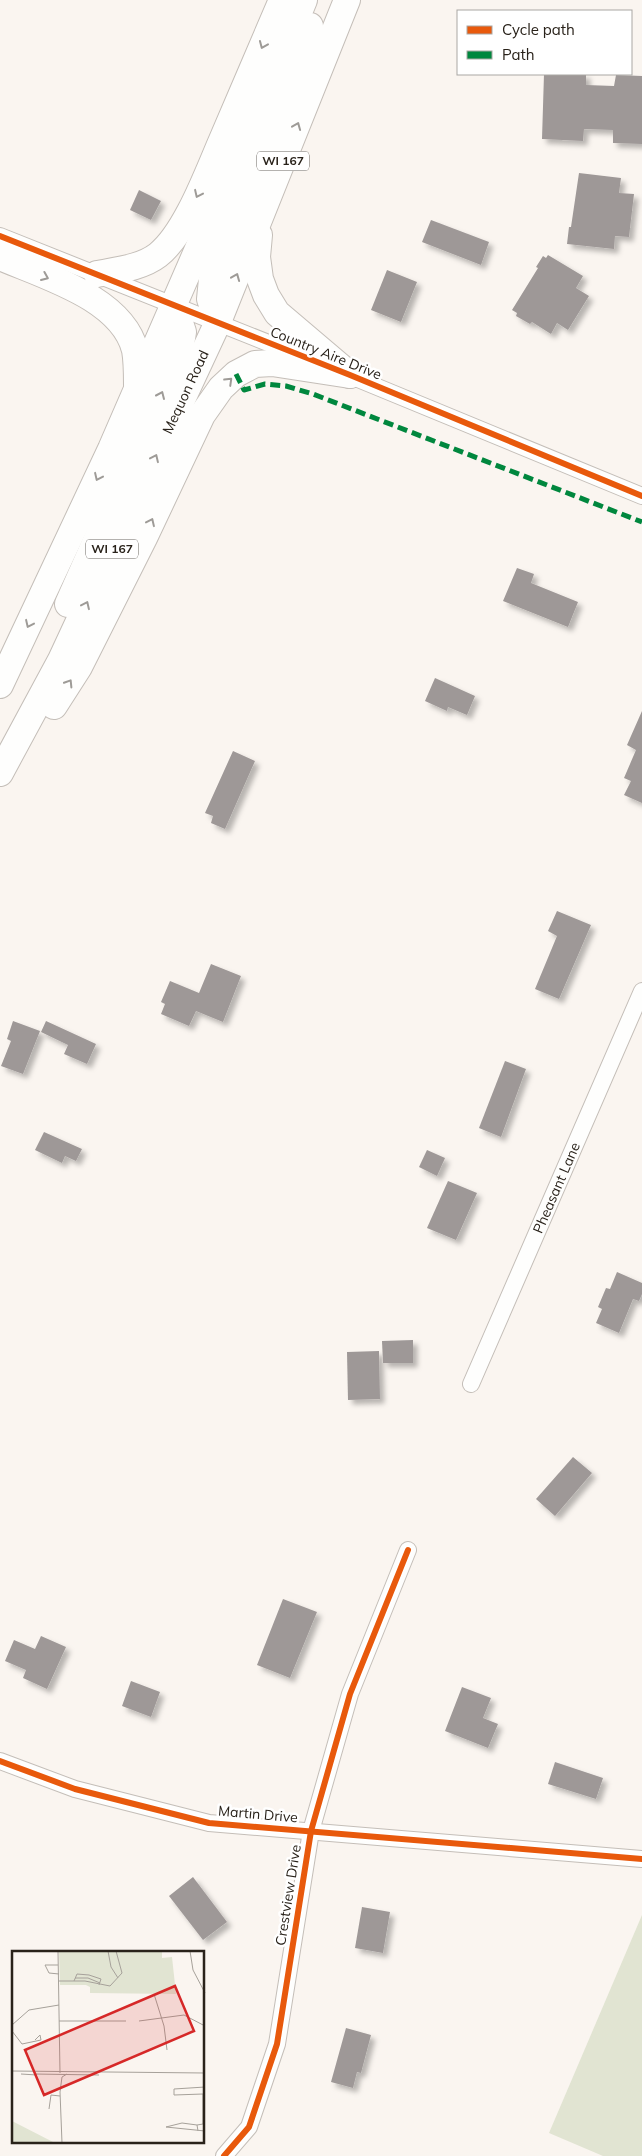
<svg xmlns="http://www.w3.org/2000/svg" width="642" height="2156" viewBox="0 0 642 2156" font-family="Mulish,sans-serif">
	<style>
		.green { fill: #e1e4d2 }
		.building { fill: #9e9897; filter: url(#shadow) }
		.lines { fill: none; stroke-linecap: round; stroke-linejoin: round }
		.street-casing { stroke: #c4beb8; stroke-width: 18 }
		.primary-casing { stroke: #c4beb8; stroke-width: 28 }
		.street { stroke: #fefefd; stroke-width: 16 }
		.primary { stroke: #fefefd; stroke-width: 26 }
		.quiet { stroke: #00873e; stroke-width: 5; stroke-dasharray: 10 5; stroke-linecap: butt }
		.cycleway-casing { stroke: #fff; stroke-width: 9 }
		.cycleway { stroke: #e8590c; stroke-width: 6 }
		.oneway { stroke: #9e9b97 }
		.labels { text-anchor: middle; stroke-width: 5; stroke-linejoin: round; paint-order: stroke }
		.shield { fill: #fff; stroke: #69645f; stroke-width: 1 }
		.shield-label { font-size: 12px; font-weight: bold; fill: #29221a }
		.street-label { font-size: 14px; fill: #29221a; stroke: #fff }
		.inset-road { fill: none; stroke: #a6a19a; stroke-width: 1 }
		.view { fill: #d62828; fill-opacity: 0.15; stroke: #d62828; stroke-width: 2.5 }
		.inset-edge { fill: none; stroke: #29221a; stroke-width: 2.5 }
	</style>
	<defs>
		<filter id="shadow"><feDropShadow dx="4.5" dy="4.5" stdDeviation="2.5" flood-color="#0004"/></filter>
	</defs>
	<rect width="100%" height="100%" fill="#faf5f0"/>
	<path class="green" d="M642 1915V2156H603L549 2133Z"/>
	<g class="building">
		<path d="M544 74H586V85L614 86 616 75 642 76V144L613 143V130L584 129 583 141 542 139Z"/>
		<path d="M579 173 621 178 619 193 634 194 629 237 615 236 614 249 567 244 569 227H571Z"/>
		<path d="M139 190 161 201 151 220 130 210Z"/>
		<path d="M431 220 489 242 481 265 422 242Z"/>
		<path d="M548 255 583 276 576 288 589 296 568 330 557 323 551 334 532 322 530 324 516 316 517 313 512 310 538 268 536 267 543 256 546 258Z"/>
		<path d="M387 270 417 282 401 322 371 310Z"/>
		<path d="M517 568 534 574 531 583 578 602 568 627 503 601Z"/>
		<path d="M435 678 475 696 467 715 448 707 447 711 425 701Z"/>
		<path d="M642 711V803L624 795 631 781 624 778 636 750 627 745Z"/>
		<path d="M233 751 255 761 225 829 211 823 213 816 205 813Z"/>
		<path d="M557 911 591 925 559 999 535 989 557 936 548 931Z"/>
		<path d="M211 964 241 976 223 1022 196 1011 189 1026 161 1014 165 1004 161 1002 170 981 199 993Z"/>
		<path d="M13 1021 40 1031 23 1074 1 1066 11 1041 7 1039Z"/>
		<path d="M46 1021 96 1044 87 1064 64 1054 68 1045 41 1032Z"/>
		<path d="M505 1061 526 1069 501 1137 479 1128Z"/>
		<path d="M44 1132 82 1149 76 1161 65 1156 62 1163 35 1150Z"/>
		<path d="M427 1150 445 1158 437 1176 419 1167Z"/>
		<path d="M448 1181 477 1193 456 1240 427 1228Z"/>
		<path d="M617 1272 642 1283V1294L639 1301 633 1299 619 1333 596 1323 602 1309 598 1307 606 1288 610 1289Z"/>
		<path d="M413 1340V1363H383L382 1341Z"/>
		<path d="M379 1351 380 1399 348 1400 347 1352Z"/>
		<path d="M573 1457 592 1473 555 1516 536 1499Z"/>
		<path d="M283 1599 317 1612 290 1678 257 1665Z"/>
		<path d="M41 1636 66 1647 47 1689 23 1678 26 1670 5 1661 14 1640 35 1649Z"/>
		<path d="M131 1681 160 1692 151 1717 122 1706Z"/>
		<path d="M462 1687 491 1698 483 1718 498 1724 488 1748 445 1731Z"/>
		<path d="M555 1762 603 1778 596 1799 548 1784Z"/>
		<path d="M193 1877 227 1922 203 1940 169 1896Z"/>
		<path d="M362 1907 390 1912 383 1953 355 1948Z"/>
		<path d="M346 2028 371 2035 361 2073 357 2072 353 2088 331 2082Z"/>
	</g>
	<g class="lines">
		<defs>
			<g id="street">
				<path d="M0 236 316 362"/>
				<path d="M341 372 642 496"/>
				<path id="s1" d="M471 1384 642 991"/>
				<path d="M0 1761 75 1789 209 1823 642 1859"/>
				<path d="M224 2156 249 2127 277 2044 311 1831 350 1694 408 1550"/>
			</g>
			<g id="primary">
				<path d="M259 235 257 257 260 279 266 295 277 313 350 375"/>
				<path d="M0 257C44 276 122 298 135 350 137 361 137 373 137 385"/>
				<path d="M97 274C117 270 141 268 158 255 186 233 208 172 222 140 242 93 262 47 282 0"/>
				<path d="M218 322 210 299 212 279 290 91 310 26"/>
				<path d="M68 604 180 351 183 332 174 304"/>
				<path d="M0 685 111 449 270 83 304 0"/>
				<path d="M54 706 79 667 144 538 202 415 221 388 236 374 255 364 272 363 350 375"/>
				<path id="s2" d="M0 773 61 660 218 322 347 0"/>
			</g>
		</defs>
		<use href="#street" class="street-casing"/>
		<use href="#primary" class="primary-casing"/>
		<use href="#street" class="street"/>
		<use href="#primary" class="primary"/>
		<path class="quiet" d="M236 374 244 390 265 384 286 386 313 394 642 522"/>
		<defs>
			<g id="cycleway">
				<path d="M0 236 350 375 642 496"/>
				<path d="M0 1761 75 1789 209 1823 642 1859"/>
				<path d="M224 2156 249 2127 277 2044 311 1831 350 1694 408 1550"/>
			</g>
		</defs>
		<use href="#cycleway" class="cycleway-casing"/>
		<use href="#cycleway" class="cycleway"/>
	</g>
	<defs><path id="oneway-chevron" d="M-2-3.5L2.5 0L-2 3.5" fill="none" stroke-width="1.6" stroke-linecap="round" stroke-linejoin="round" transform="scale(1.25)"/></defs>
	<g class="oneway">
		<use href="#oneway-chevron" transform="translate(263 45) rotate(113)"/>
		<use href="#oneway-chevron" transform="translate(297 126) rotate(-68)"/>
		<use href="#oneway-chevron" transform="translate(198 194) rotate(115)"/>
		<use href="#oneway-chevron" transform="translate(45 277) rotate(23)"/>
		<use href="#oneway-chevron" transform="translate(236 277) rotate(-68)"/>
		<use href="#oneway-chevron" transform="translate(229 381) rotate(-44)"/>
		<use href="#oneway-chevron" transform="translate(161 395) rotate(-66)"/>
		<use href="#oneway-chevron" transform="translate(155 458) rotate(-65)"/>
		<use href="#oneway-chevron" transform="translate(98 477) rotate(115)"/>
		<use href="#oneway-chevron" transform="translate(151 522) rotate(-65)"/>
		<use href="#oneway-chevron" transform="translate(86 605) rotate(-65)"/>
		<use href="#oneway-chevron" transform="translate(29 624) rotate(115)"/>
		<use href="#oneway-chevron" transform="translate(69 683) rotate(-58)"/>
	</g>
	<g class="labels">
		<g class="shield">
			<rect x="257" y="151.5" width="52" height="19" rx="4"/>
			<rect x="86" y="539.5" width="52" height="19" rx="4"/>
		</g>
		<g class="shield-label">
			<text x="283" y="165">WI 167</text>
			<text x="112" y="553">WI 167</text>
		</g>
		<g class="street-label">
			<text transform="translate(326 353) rotate(22)" y="5">Country Aire Drive</text>
			<text dy="5" stroke="none"><textPath href="#s2" startOffset="424">Mequon Road</textPath></text>
			<text dy="5" stroke="none"><textPath href="#s1" startOffset="214">Pheasant Lane</textPath></text>
			<text transform="translate(258 1814) rotate(5)" y="5">Martin Drive</text>
			<text transform="translate(288 1895) rotate(-81)" y="5">Crestview Drive</text>
		</g>
	</g>
	<g transform="translate(12 1951)">
		<rect width="192" height="192" fill="#faf5f0"/>
		<path d="M47 0H150V7L160 6 164 43 78 42V36L74 34H48ZM0 170 43 192H0Z" fill="#e1e4d2"/>
		<path class="inset-road" d="M46 0 48 122M96 0 99 16 106 27M178 0 181 19 193 42M46 14H33L37 22 47 23M63 27H76L88 32M47 30H73L98 35 110 22 104 0M62 30 65 23 77 24 89 28 87 34M142 43 152 75 155 99M47 70H114M127 70 172 64 193 75M0 74 17 59 47 54M0 80 10 93 29 89 28 84 23 89M0 120 193 122M9 123 25 124M22 123 87 124M48 141 50 192M48 141 50 126 55 123M37 158 39 144 48 145M185 174 170 172 154 176 193 180M186 180 185 174 191 173V143L162 144V138L193 136"/>
		<path class="view" d="M163 35 182 80 32 144 13 99Z"/>
		<rect width="192" height="192" class="inset-edge"/>
	</g>
	<rect x="457" y="10" width="175" height="65" fill="#ffffff" stroke="#a9a7a3"/>
	<rect x="467" y="26" width="25" height="8" fill="#e8590c" stroke="#a9a7a3"/>
	<text x="502" y="35" font-size="15" fill="#29221a">Cycle path</text>
	<rect x="467" y="51" width="25" height="8" fill="#00873e" stroke="#a9a7a3"/>
	<text x="502" y="60" font-size="15" fill="#29221a">Path</text>
</svg>
